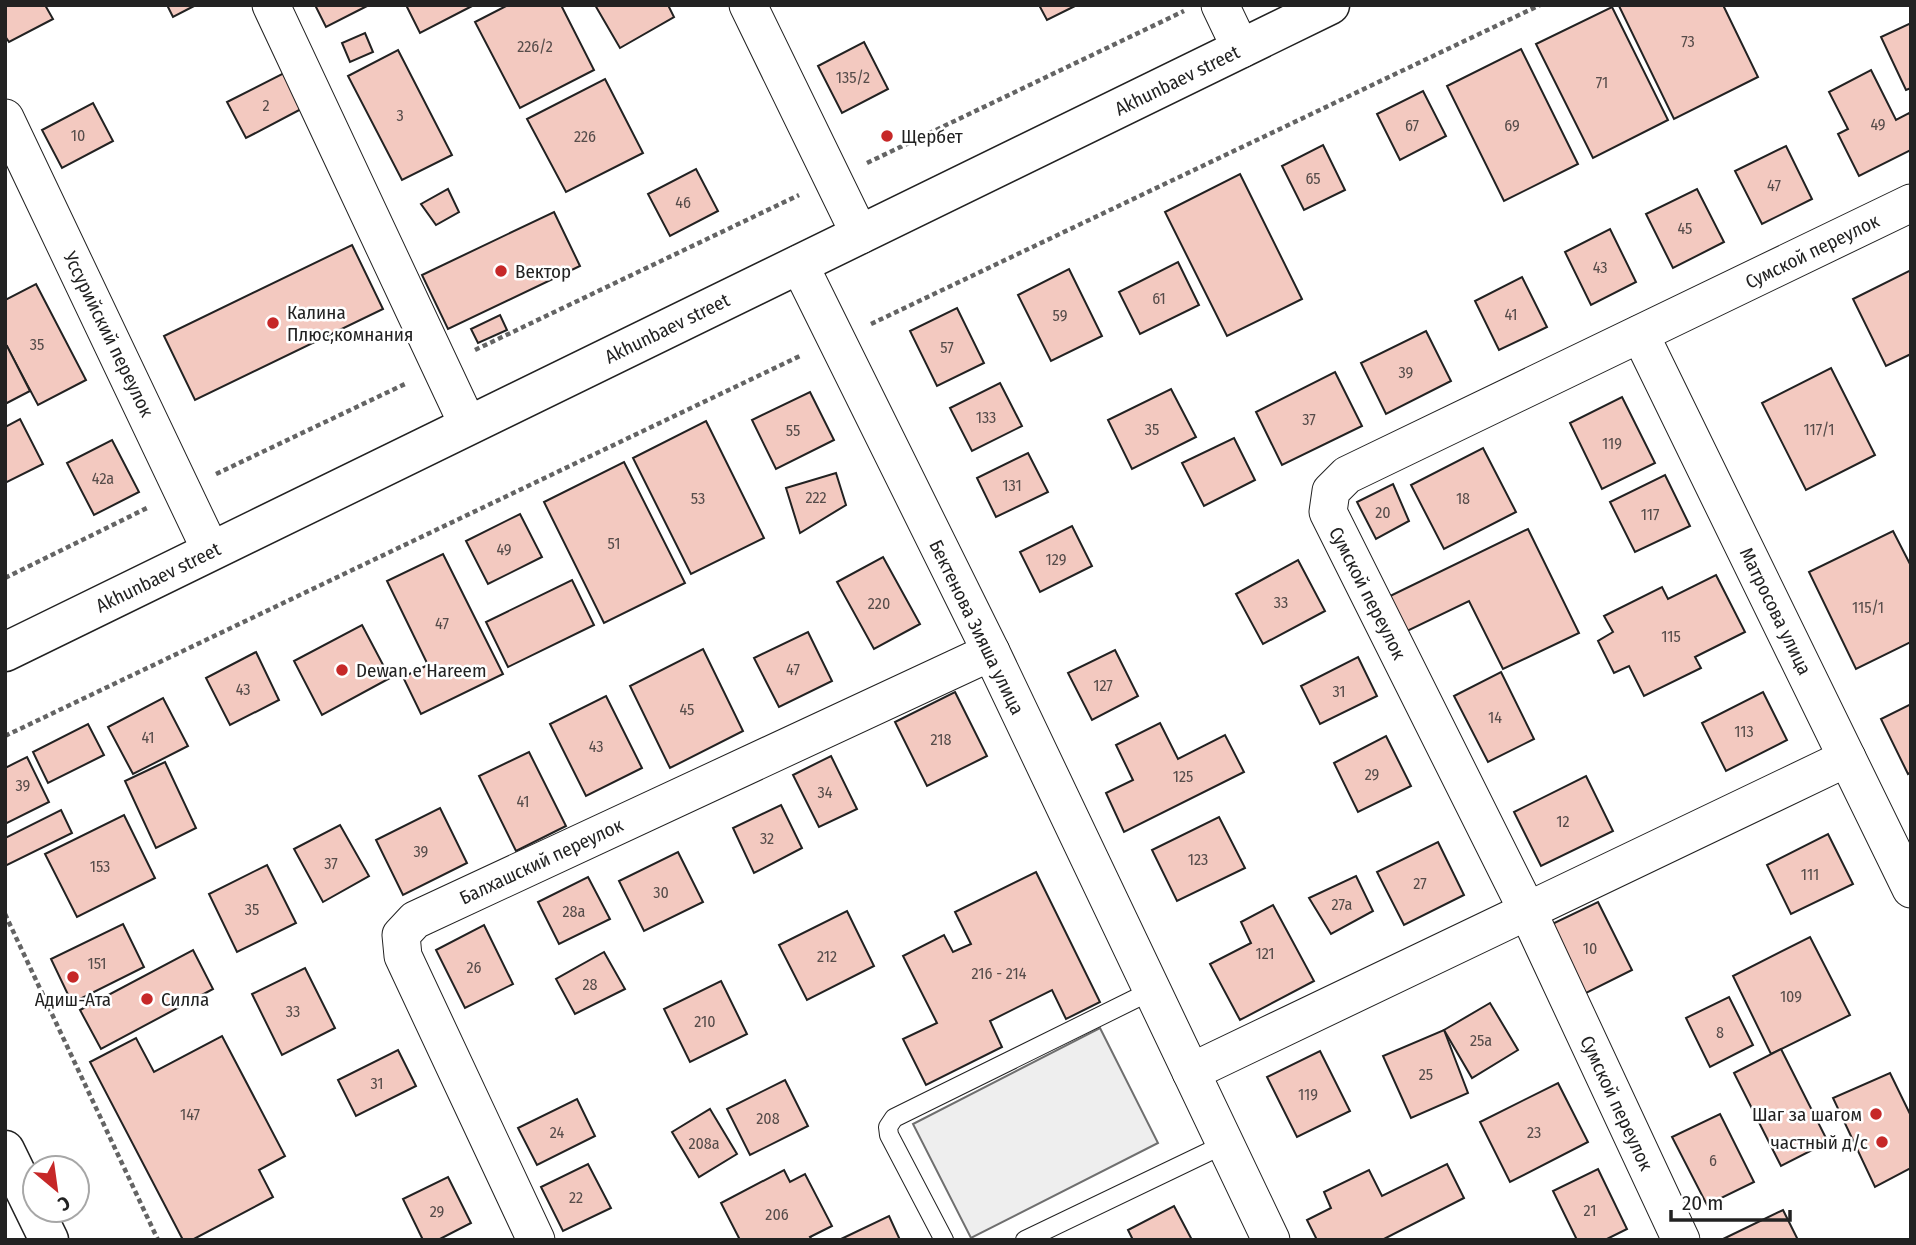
<svg xmlns="http://www.w3.org/2000/svg" width="1916" height="1245" viewBox="0 0 1916 1245" font-family="'Fira Sans Condensed',sans-serif">
	<style>
		.green { fill: #eee; stroke: #6f6f6f; stroke-width: 2 }
		.building { fill: #f3c9c0; stroke: #222; stroke-width: 2 }
		.lines { fill: none; stroke-linecap: round; stroke-linejoin: round }
		.service-casing { stroke: #222; stroke-width: 20 }
		.minor-casing { stroke: #222; stroke-width: 39 }
		.primary-casing { stroke: #222; stroke-width: 41 }
		.path { stroke: #646464; stroke-width: 4.5; stroke-dasharray: 5 3.5; stroke-linecap: butt }
		.service { stroke: #fff; stroke-width: 18 }
		.minor { stroke: #fff; stroke-width: 37 }
		.primary { stroke: #fff; stroke-width: 38 }
		.poi-dot { fill: #c62828; stroke: #fff; stroke-width: 2.5 }
		.labels { text-anchor: middle; stroke-width: 5; stroke-linejoin: round; paint-order: stroke }
		.number-label { font-size: 16px; fill: #564c4a }
		.street-label { font-size: 19px; fill: #222; stroke: #fff }
		.poi-label { font-size: 19px; fill: #222; stroke: #fff; text-anchor: start }
	</style>
	<rect width="100%" height="100%" fill="#fff"/>
	<path class="green" d="M1100 1028 1158 1143 971 1238 913 1124Z"/>
	<g class="building">
		<path d="M5 5H45L53 19 9 42 5 36Z"/>
		<path d="M167 5H196L173 17Z"/>
		<path d="M315 5H369L326 27Z"/>
		<path d="M406 5H474L420 33Z"/>
		<path d="M508 5H561L594 70 520 108 475 22Z"/>
		<path d="M595 5H668L674 17 620 48Z"/>
		<path d="M1039 5H1077L1047 20Z"/>
		<path d="M1723 5 1758 77 1674 119 1619 6Z"/>
		<path d="M1612 7 1668 120 1593 158 1536 44Z"/>
		<path d="M1911 23V88L1906 90 1881 37Z"/>
		<path d="M365 33 373 52 350 62 342 43Z"/>
		<path d="M864 42 888 89 842 113 818 66Z"/>
		<path d="M1521 49 1578 164 1504 201 1447 86Z"/>
		<path d="M398 50 452 155 402 180 348 76Z"/>
		<path d="M1871 70 1896 120 1909 113 1911 117V150L1859 176 1838 134 1848 129 1829 92Z"/>
		<path d="M286 72 305 107 246 138 227 102Z"/>
		<path d="M605 79 643 153 566 192 527 119Z"/>
		<path d="M1423 91 1446 136 1400 160 1377 114Z"/>
		<path d="M93 103 113 141 62 168 42 130Z"/>
		<path d="M1323 145 1345 190 1304 210 1282 166Z"/>
		<path d="M1786 146 1812 199 1762 224 1735 171Z"/>
		<path d="M696 169 718 211 670 236 648 194Z"/>
		<path d="M1240 174 1302 299 1227 336 1165 212Z"/>
		<path d="M448 189 459 212 436 225 421 204Z"/>
		<path d="M1697 189 1724 242 1673 268 1646 214Z"/>
		<path d="M554 212 580 266 448 329 422 275Z"/>
		<path d="M1610 229 1636 282 1591 305 1565 252Z"/>
		<path d="M352 245 383 309 195 400 164 336Z"/>
		<path d="M1178 262 1199 305 1140 334 1119 292Z"/>
		<path d="M1069 269 1102 336 1051 361 1018 295Z"/>
		<path d="M1911 270V354L1886 366 1853 299Z"/>
		<path d="M1522 277 1547 327 1499 350 1475 301Z"/>
		<path d="M36 284 86 380 38 405 5 343V300Z"/>
		<path d="M957 308 984 363 937 386 910 331Z"/>
		<path d="M500 315 507 330 478 343 471 329Z"/>
		<path d="M1426 331 1451 381 1386 414 1361 363Z"/>
		<path d="M7 346 30 391 5 404V347Z"/>
		<path d="M1831 368 1875 455 1806 490 1762 403Z"/>
		<path d="M1335 372 1362 426 1282 465 1256 412Z"/>
		<path d="M1000 383 1022 426 972 451 950 408Z"/>
		<path d="M1171 389 1196 437 1132 469 1108 420Z"/>
		<path d="M810 392 834 440 776 469 752 420Z"/>
		<path d="M1622 397 1655 463 1602 489 1570 423Z"/>
		<path d="M20 419 43 464 5 483V427Z"/>
		<path d="M706 421 764 538 691 574 633 458Z"/>
		<path d="M1234 438 1255 480 1204 506 1182 463Z"/>
		<path d="M112 440 139 492 94 515 67 463Z"/>
		<path d="M1483 448 1516 512 1444 549 1411 485Z"/>
		<path d="M1028 453 1048 492 996 517 977 478Z"/>
		<path d="M624 462 685 583 604 623 544 502Z"/>
		<path d="M836 473 846 505 800 533 786 488Z"/>
		<path d="M1665 475 1690 526 1635 552 1610 502Z"/>
		<path d="M1393 484 1409 521 1376 539 1357 502Z"/>
		<path d="M520 514 542 557 488 584 466 541Z"/>
		<path d="M1072 526 1092 566 1040 592 1020 552Z"/>
		<path d="M1528 529 1579 633 1503 669 1469 601 1403 633 1386 598Z"/>
		<path d="M1893 531 1911 566V642L1856 669 1809 572Z"/>
		<path d="M443 554 503 674 421 714 403 677 428 665 387 581Z"/>
		<path d="M883 557 920 624 874 649 837 582Z"/>
		<path d="M1298 560 1325 611 1263 644 1236 594Z"/>
		<path d="M1716 575 1745 632 1695 657 1701 668 1644 696 1629 666 1614 673 1598 641 1613 632 1604 616 1662 587 1668 599Z"/>
		<path d="M572 580 594 625 508 667 486 622Z"/>
		<path d="M362 625 390 678 322 715 294 661Z"/>
		<path d="M808 632 832 681 779 707 754 658Z"/>
		<path d="M703 649 743 731 670 768 630 686Z"/>
		<path d="M1115 650 1138 696 1092 720 1068 673Z"/>
		<path d="M256 652 279 700 230 725 206 678Z"/>
		<path d="M1358 657 1377 696 1320 724 1301 686Z"/>
		<path d="M1501 672 1534 739 1488 762 1454 696Z"/>
		<path d="M955 692 987 756 927 786 895 722Z"/>
		<path d="M1763 692 1787 740 1726 771 1702 723Z"/>
		<path d="M606 696 642 768 586 796 550 724Z"/>
		<path d="M163 698 188 746 133 774 108 727Z"/>
		<path d="M1911 704V772L1908 774 1881 719Z"/>
		<path d="M1160 723 1178 759 1225 735 1244 772 1124 832 1106 793 1133 780 1116 745Z"/>
		<path d="M88 724 104 755 48 783 33 752Z"/>
		<path d="M1386 736 1411 786 1358 812 1334 763Z"/>
		<path d="M529 752 566 826 516 851 479 776Z"/>
		<path d="M831 756 857 809 819 827 793 775Z"/>
		<path d="M27 757 49 802 5 824V768Z"/>
		<path d="M165 762 196 828 156 848 125 781Z"/>
		<path d="M1586 776 1613 831 1541 866 1514 812Z"/>
		<path d="M781 805 802 848 754 873 733 828Z"/>
		<path d="M440 808 467 863 403 895 376 840Z"/>
		<path d="M61 810 72 833 5 866V838Z"/>
		<path d="M124 815 155 878 77 917 45 854Z"/>
		<path d="M1219 817 1245 868 1177 901 1152 850Z"/>
		<path d="M340 825 369 876 323 902 294 849Z"/>
		<path d="M1828 834 1853 884 1791 914 1767 865Z"/>
		<path d="M1438 842 1464 895 1404 925 1377 872Z"/>
		<path d="M678 852 703 902 644 931 619 881Z"/>
		<path d="M267 865 296 923 237 952 209 894Z"/>
		<path d="M1036 872 1100 1002 1066 1019 1052 990 990 1021 1002 1047 926 1085 903 1039 937 1023 903 956 944 935 953 952 971 944 955 912Z"/>
		<path d="M1356 876 1373 911 1331 934 1309 898Z"/>
		<path d="M588 877 610 919 559 944 538 902Z"/>
		<path d="M1598 902 1632 970 1582 995 1548 926Z"/>
		<path d="M1273 905 1314 981 1240 1020 1210 964 1251 943 1241 922Z"/>
		<path d="M847 911 874 966 807 1000 779 945Z"/>
		<path d="M123 924 144 967 72 1003 51 959Z"/>
		<path d="M484 925 513 984 465 1008 436 950Z"/>
		<path d="M1810 937 1850 1015 1771 1054 1733 976Z"/>
		<path d="M193 950 213 989 101 1049 80 1010Z"/>
		<path d="M604 952 625 989 575 1014 556 979Z"/>
		<path d="M305 968 335 1028 282 1055 252 994Z"/>
		<path d="M721 981 747 1034 690 1062 664 1009Z"/>
		<path d="M1729 997 1753 1045 1710 1067 1686 1018Z"/>
		<path d="M1490 1003 1518 1050 1472 1078 1444 1030Z"/>
		<path d="M1444 1030 1468 1093 1411 1118 1383 1056Z"/>
		<path d="M222 1036 285 1156 259 1170 273 1197 192 1240H183L90 1062 136 1038 154 1072Z"/>
		<path d="M1781 1049 1828 1142 1781 1166 1734 1073Z"/>
		<path d="M398 1050 416 1086 356 1116 338 1080Z"/>
		<path d="M1320 1051 1350 1111 1297 1137 1267 1077Z"/>
		<path d="M1890 1073 1911 1116V1168L1875 1187 1833 1098Z"/>
		<path d="M785 1080 808 1126 750 1155 727 1109Z"/>
		<path d="M1558 1083 1588 1142 1510 1182 1480 1122Z"/>
		<path d="M577 1099 595 1136 537 1165 518 1128Z"/>
		<path d="M710 1109 737 1154 699 1177 672 1132Z"/>
		<path d="M1720 1114 1754 1182 1707 1205 1672 1137Z"/>
		<path d="M588 1164 611 1208 563 1231 541 1187Z"/>
		<path d="M1447 1164 1464 1198 1382 1240H1317L1307 1220 1331 1208 1324 1192 1369 1170 1382 1196Z"/>
		<path d="M1598 1169 1627 1229 1605 1240H1577L1553 1191Z"/>
		<path d="M784 1170 790 1182 805 1174 832 1226 810 1237 812 1240H740L721 1203Z"/>
		<path d="M448 1177 471 1223 438 1240H423L403 1199Z"/>
		<path d="M1174 1206 1192 1240H1133L1128 1230Z"/>
		<path d="M1783 1210 1798 1240H1721Z"/>
		<path d="M889 1216 900 1240H839Z"/>
	</g>
	<g class="lines">
		<defs>
			<g id="service">
				<path d="M944 1240 889 1135 888 1127 894 1118 1151 991"/>
				<path d="M1025 1240 1225 1144"/>
			</g>
			<g id="minor">
				<path d="M271 5 468 425"/>
				<path d="M748 5 860 235"/>
				<path d="M1220 5 1241 49"/>
				<path d="M5 118 211 551"/>
				<path d="M799 264 991 652 1271 1240"/>
				<path d="M1640 334 1911 889"/>
				<path d="M1191 1072 1847 758"/>
				<path d="M536 1240 403 956 401 935 415 920 991 652"/>
				<path d="M1681 1240 1527 910 1328 512 1331 491 1347 475 1911 203"/>
			</g>
			<g id="primary">
				<path d="M5 652 1330 5"/>
				<path d="M5 1150 49 1240"/>
			</g>
		</defs>
		<use href="#service" class="service-casing"/>
		<use href="#minor" class="minor-casing"/>
		<use href="#primary" class="primary-casing"/>
		<g class="path">
			<path d="M867 163 1184 11"/>
			<path d="M871 324 1540 5"/>
			<path d="M475 350 799 195"/>
			<path d="M216 474 407 383"/>
			<path d="M5 578 149 507"/>
			<path d="M5 736 802 355"/>
			<path d="M5 914 158 1240"/>
		</g>
		<use href="#service" class="service"/>
		<use href="#minor" class="minor"/>
		<use href="#primary" class="primary"/>
	</g>
	<g class="poi-dot">
		<circle cx="887" cy="136" r="7"/>
		<circle cx="501" cy="271" r="7"/>
		<circle cx="273" cy="323" r="7"/>
		<circle cx="342" cy="670" r="7"/>
		<circle cx="73" cy="977" r="7"/>
		<circle cx="147" cy="999" r="7"/>
		<circle cx="1876" cy="1114" r="7"/>
		<circle cx="1882" cy="1142" r="7"/>
	</g>
	<g class="labels">
		<g class="number-label">
			<text x="1688" y="47">73</text>
			<text x="535" y="52">226/2</text>
			<text x="853" y="83">135/2</text>
			<text x="1602" y="88">71</text>
			<text x="266" y="111">2</text>
			<text x="400" y="121">3</text>
			<text x="1878" y="130">49</text>
			<text x="1412" y="131">67</text>
			<text x="1512" y="131">69</text>
			<text x="78" y="141">10</text>
			<text x="585" y="142">226</text>
			<text x="1313" y="184">65</text>
			<text x="1774" y="191">47</text>
			<text x="683" y="208">46</text>
			<text x="1685" y="234">45</text>
			<text x="1600" y="273">43</text>
			<text x="1159" y="304">61</text>
			<text x="1511" y="320">41</text>
			<text x="1060" y="321">59</text>
			<text x="37" y="350">35</text>
			<text x="947" y="353">57</text>
			<text x="1406" y="378">39</text>
			<text x="986" y="423">133</text>
			<text x="1309" y="425">37</text>
			<text x="1152" y="435">35</text>
			<text x="1819" y="435">117/1</text>
			<text x="793" y="436">55</text>
			<text x="1612" y="449">119</text>
			<text x="103" y="484">42а</text>
			<text x="1012" y="491">131</text>
			<text x="816" y="503">222</text>
			<text x="698" y="504">53</text>
			<text x="1463" y="504">18</text>
			<text x="1383" y="518">20</text>
			<text x="1650" y="520">117</text>
			<text x="614" y="549">51</text>
			<text x="504" y="555">49</text>
			<text x="1056" y="565">129</text>
			<text x="1281" y="608">33</text>
			<text x="879" y="609">220</text>
			<text x="1868" y="613">115/1</text>
			<text x="442" y="629">47</text>
			<text x="1671" y="642">115</text>
			<text x="793" y="675">47</text>
			<text x="1103" y="691">127</text>
			<text x="243" y="695">43</text>
			<text x="1339" y="697">31</text>
			<text x="687" y="715">45</text>
			<text x="1495" y="723">14</text>
			<text x="1744" y="737">113</text>
			<text x="148" y="743">41</text>
			<text x="941" y="745">218</text>
			<text x="596" y="752">43</text>
			<text x="1372" y="780">29</text>
			<text x="1183" y="782">125</text>
			<text x="23" y="791">39</text>
			<text x="825" y="798">34</text>
			<text x="523" y="807">41</text>
			<text x="1563" y="827">12</text>
			<text x="767" y="844">32</text>
			<text x="421" y="857">39</text>
			<text x="1198" y="865">123</text>
			<text x="331" y="869">37</text>
			<text x="100" y="872">153</text>
			<text x="1810" y="880">111</text>
			<text x="1420" y="889">27</text>
			<text x="661" y="898">30</text>
			<text x="1342" y="910">27а</text>
			<text x="252" y="915">35</text>
			<text x="574" y="917">28а</text>
			<text x="1590" y="954">10</text>
			<text x="1265" y="959">121</text>
			<text x="827" y="962">212</text>
			<text x="97" y="969">151</text>
			<text x="474" y="973">26</text>
			<text x="999" y="979">216 - 214</text>
			<text x="590" y="990">28</text>
			<text x="1791" y="1002">109</text>
			<text x="293" y="1017">33</text>
			<text x="705" y="1027">210</text>
			<text x="1720" y="1038">8</text>
			<text x="1481" y="1046">25а</text>
			<text x="1426" y="1080">25</text>
			<text x="377" y="1089">31</text>
			<text x="1308" y="1100">119</text>
			<text x="190" y="1120">147</text>
			<text x="768" y="1124">208</text>
			<text x="557" y="1138">24</text>
			<text x="1534" y="1138">23</text>
			<text x="704" y="1149">208а</text>
			<text x="1713" y="1166">6</text>
			<text x="576" y="1203">22</text>
			<text x="1590" y="1216">21</text>
			<text x="437" y="1217">29</text>
			<text x="777" y="1220">206</text>
		</g>
		<g class="street-label">
			<text transform="translate(1177 80) rotate(-26)" y="7">Akhunbaev street</text>
			<text transform="translate(1812 251) rotate(-26)" y="7">Сумской переулок</text>
			<text transform="translate(667 328) rotate(-26)" y="7">Akhunbaev street</text>
			<text transform="translate(109 334) rotate(64)" y="7">Уссурийский переулок</text>
			<text transform="translate(158 577) rotate(-26)" y="7">Akhunbaev street</text>
			<text transform="translate(1368 593) rotate(63)" y="7">Сумской переулок</text>
			<text transform="translate(1776 611) rotate(64)" y="7">Матросова улица</text>
			<text transform="translate(977 627) rotate(64)" y="7">Бектенова Зияша улица</text>
			<text transform="translate(541 861) rotate(-25)" y="7">Балхашский переулок</text>
			<text transform="translate(1617 1103) rotate(65)" y="7">Сумской переулок</text>
		</g>
		<g class="poi-label">
			<text x="901" y="143">Щербет</text>
			<text x="515" y="278">Вектор</text>
			<text x="287" y="319">Калина<tspan x="287" dy="22">Плюс,комнания</tspan></text>
			<text x="356" y="677">Dewan e Hareem</text>
			<text x="73" y="1006" text-anchor="middle">Адиш-Ата</text>
			<text x="161" y="1006">Силла</text>
			<text x="1862" y="1121" text-anchor="end">Шаг за шагом</text>
			<text x="1868" y="1149" text-anchor="end">частный д/с</text>
		</g>
	</g>
	<rect width="1916" height="1245" fill="none" stroke="#222222" stroke-width="14"/>
	<g transform="translate(56 1189) rotate(151)"><circle r="33" fill="#ffffff" stroke="#a7a7a7" stroke-width="2"/>
	<path d="M0-5L12 26L0 18L-12 26Z" fill="#c62828"/>
	<text y="-10" font-size="19" font-weight="bold" text-anchor="middle" fill="#222222">С</text>
	</g>
	<path d="M1671 1210v10h119v-10" fill="none" stroke="#222222" stroke-width="3.5"/>
	<text x="1682" y="1210" font-size="21" fill="#222222" stroke="#ffffff" stroke-width="5" paint-order="stroke">20 m</text>
</svg>
